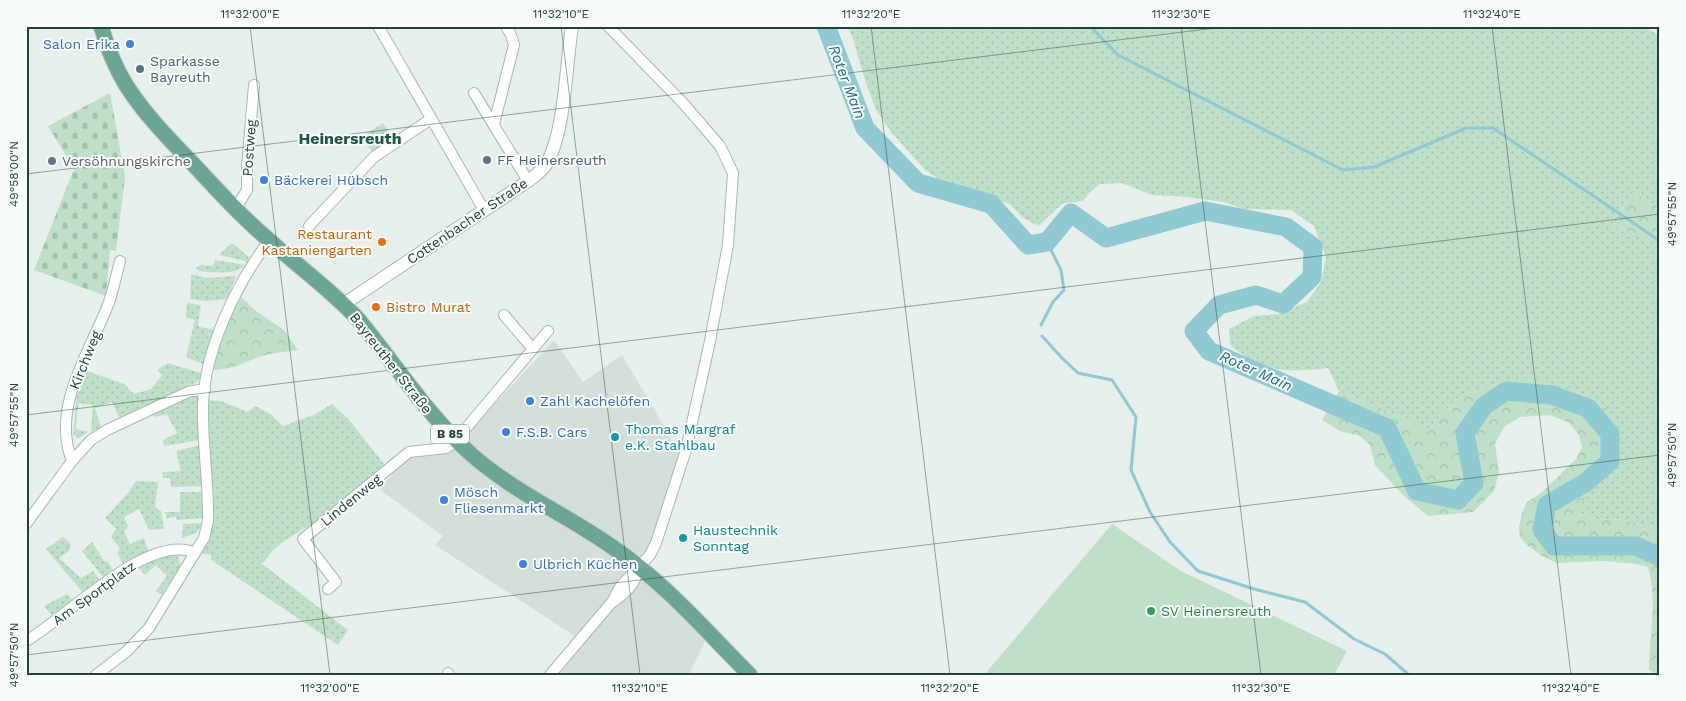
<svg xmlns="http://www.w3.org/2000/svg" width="1686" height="701" viewBox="0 0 1686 701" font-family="'Work Sans',sans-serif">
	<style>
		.built { fill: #d4dfda }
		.green { fill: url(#green-dots) }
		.forest { fill: url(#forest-crowns) }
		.cemetery { fill: url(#cemetery-stones) }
		.pitch { fill: #bfe0c8 }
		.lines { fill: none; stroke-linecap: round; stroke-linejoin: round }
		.stream { stroke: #8ec9d4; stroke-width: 3 }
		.river { stroke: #8ec9d4; stroke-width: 19 }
		.minor-casing { stroke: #a8b8b2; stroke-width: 12 }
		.tertiary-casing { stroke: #a8b8b2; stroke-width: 14 }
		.primary-casing { stroke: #c2cac8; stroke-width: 17 }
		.minor { stroke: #fff; stroke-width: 10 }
		.tertiary { stroke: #fff; stroke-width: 12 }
		.primary { stroke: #6aa596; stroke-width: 15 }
		.ticks { fill: none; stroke: #24423a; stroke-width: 1; stroke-opacity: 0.45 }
		.shop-dot { fill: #3f7fe0; stroke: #f7fbf9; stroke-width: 2 }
		.service-dot { fill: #5c6f8a; stroke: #f7fbf9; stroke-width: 2 }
		.worship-dot { fill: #6b7280; stroke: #f7fbf9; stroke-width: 2 }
		.food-dot { fill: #e8710a; stroke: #f7fbf9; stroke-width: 2 }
		.culture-dot { fill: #0f9aa8; stroke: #f7fbf9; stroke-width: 2 }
		.leisure-dot { fill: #2e9e5b; stroke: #f7fbf9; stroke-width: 2 }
		.labels { text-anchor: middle; stroke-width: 4; stroke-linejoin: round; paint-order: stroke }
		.shield { fill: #f7fbf9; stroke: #637a73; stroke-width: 1 }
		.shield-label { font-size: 12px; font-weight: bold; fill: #24423a }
		.shop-label { font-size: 14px; fill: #366cbe; stroke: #f7fbf9; text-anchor: start }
		.service-label { font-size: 14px; fill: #4e5e75; stroke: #f7fbf9; text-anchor: start }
		.street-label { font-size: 14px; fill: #24423a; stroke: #f7fbf9 }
		.worship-label { font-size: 14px; fill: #5b616d; stroke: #f7fbf9; text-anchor: start }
		.food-label { font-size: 14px; fill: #c56008; stroke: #f7fbf9; text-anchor: end }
		.culture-label { font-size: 14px; fill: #0d838f; stroke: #f7fbf9; text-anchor: start }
		.leisure-label { font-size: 14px; fill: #27864d; stroke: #f7fbf9; text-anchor: start }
		.water-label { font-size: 15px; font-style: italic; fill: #1c6f80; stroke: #f7fbf9 }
		.quarter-label { font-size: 16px; font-weight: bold; fill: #1f5548; stroke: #f7fbf9 }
		.neatline { fill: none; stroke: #24423a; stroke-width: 2 }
		.ticks-label { font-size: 12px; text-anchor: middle; fill: #24423a }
	</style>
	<defs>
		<pattern id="green-dots" width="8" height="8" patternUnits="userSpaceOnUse" patternTransform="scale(1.25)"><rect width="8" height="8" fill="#bfe0c8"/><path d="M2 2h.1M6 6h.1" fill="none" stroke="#a4c1ad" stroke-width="1.8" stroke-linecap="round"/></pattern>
		<pattern id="forest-crowns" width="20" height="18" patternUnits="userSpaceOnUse" patternTransform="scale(1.25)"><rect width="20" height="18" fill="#bfe0c8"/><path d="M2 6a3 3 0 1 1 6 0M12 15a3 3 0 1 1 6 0" fill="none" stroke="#a4c1ad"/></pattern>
		<pattern id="cemetery-stones" width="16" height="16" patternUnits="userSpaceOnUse" patternTransform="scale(1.25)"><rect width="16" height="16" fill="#bfe0c8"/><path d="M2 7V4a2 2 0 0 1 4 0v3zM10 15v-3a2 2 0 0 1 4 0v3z" fill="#a4c1ad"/></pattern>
	</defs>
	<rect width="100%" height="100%" fill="#e6efeb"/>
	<path class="built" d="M554 340 583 382 622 355 681 455 640 576 705 641 689 675H559L584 642 435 545 443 536 379 489 410 455 453 449Z"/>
	<g class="green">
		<path d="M847 26H1644L1660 36V208L1633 192 1612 225 1660 245V530L1624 520 1593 519 1575 512 1590 491 1585 395 1559 387 1502 381 1481 390 1463 394 1443 412 1429 429 1339 391 1328 368C1287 373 1263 373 1230 345L1229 329 1254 316 1279 314 1307 302 1321 282 1326 257 1314 226 1291 210 1243 209 1224 202 1188 197 1152 195 1122 183 1100 184 1088 194 1083 201 1063 203 1038 226 1022 217 1010 204 1000 201 989 202 976 194 947 185 924 169 892 133 876 110 866 83 852 36Z"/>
		<path d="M383 123 393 138 372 152 362 137Z"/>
		<path d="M232 243 249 257 247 263 245 261 219 255Z"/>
		<path d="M215 260 245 265C235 276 212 272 199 271L196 268 201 265 213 266Z"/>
		<path d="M191 274 206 278 236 276 227 299 206 301 190 299Z"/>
		<path d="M187 303 201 305 198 325 200 327 215 330 203 364 186 357 195 320 186 317Z"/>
		<path d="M168 363 204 374 197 382 119 418 112 402 95 408 101 427 91 432 93 405 79 403 77 413 76 429 89 432 78 438 73 434 77 394 87 371 124 384 134 394 151 389 162 375 157 370Z"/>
		<path d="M200 396V440L164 446 163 440 177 433 167 414 156 417 153 414 187 398Z"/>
		<path d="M205 400 221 401 248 412 255 406 269 413 283 426 314 415 332 404 349 420 384 464 380 471C359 488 338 505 316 521 297 535 278 540 265 561L261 563 348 630 338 645 211 560V555L204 554 199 550 205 539Z"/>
		<path d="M201 445 203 486 171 487 170 478H162L163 472 181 471 176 451Z"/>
		<path d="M136 481 158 482 155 507 161 511 164 529 149 530 139 509 124 517 128 526 124 532 130 544 144 538 148 551 123 564 117 553 120 549 111 537 116 529 105 518 128 493Z"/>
		<path d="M180 492H202L203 518 177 520 176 517 167 518 165 512H180Z"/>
		<path d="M204 523 196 533 182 538 183 524Z"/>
		<path d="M63 537 71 544 69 551 59 558 81 578 93 571 100 581 85 595 46 549Z"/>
		<path d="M92 542 104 561H107L114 571 104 578 82 551Z"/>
		<path d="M174 555 178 556 181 565 161 595 156 591 167 576 156 565 145 575 139 568 162 556Z"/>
		<path d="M67 594 75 603 53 617 44 606Z"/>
	</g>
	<g class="forest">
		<path d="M1633 192 1660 208V245L1612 225Z"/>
		<path d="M241 297 256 311 284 330 298 350C284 352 270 353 256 358 240 365 230 370 211 370L225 328Z"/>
		<path d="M1531 377 1585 395 1610 412 1619 433V451L1608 469 1575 512 1593 519 1624 520 1660 530V675L1649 670C1649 635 1658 601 1648 567L1636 564 1604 561 1557 563 1542 556 1528 546 1520 537 1519 527 1522 513 1527 502 1541 493 1576 459 1582 448 1579 435 1568 422 1549 415 1520 417 1504 427 1495 444 1499 472 1494 491 1473 512 1428 516 1403 495 1375 465 1370 445 1360 436 1340 431 1322 420 1339 391 1429 429 1443 412 1463 394 1481 390 1502 381Z"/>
	</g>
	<path class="cemetery" d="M110 93 125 177 116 251 110 250 106 296 34 270 74 169 48 126Z"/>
	<path class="pitch" d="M1112 524 1181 571 1347 651 1334 675H984Z"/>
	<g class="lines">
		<g class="stream">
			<path d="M1090 26 1118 55 1343 170 1374 167 1466 128H1493L1660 241"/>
			<path d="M1041 325 1053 302 1064 290 1061 270 1047 242"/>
			<path d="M1042 336 1062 358 1078 373 1112 380 1136 417 1131 470 1150 512 1170 542 1198 571 1254 589 1305 602 1354 639 1385 654 1409 675"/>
		</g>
		<path class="river" d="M826 26 865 128 918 183 991 204 1028 245 1047 242 1071 213 1106 238 1205 211 1286 227 1313 247 1312 277 1283 304 1256 295 1219 305 1194 331 1209 351 1387 428 1417 491 1458 500 1474 483 1465 433 1484 406 1506 391 1551 395 1588 408 1610 434V461L1585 483 1547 505 1542 530 1554 546H1636L1660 557"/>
		<defs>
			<g id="minor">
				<path d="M378 26 484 210"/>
				<path d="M474 93 528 181"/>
				<path d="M494 124 514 45 511 35 506 26"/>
				<path d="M236 208 247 190V167L254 85"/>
				<path d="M309 226 374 157 431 119"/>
				<path d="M504 315 532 348"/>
				<path d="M72 461C51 408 89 353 108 305 113 292 116 276 120 261"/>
				<path d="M26 524 72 461 91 440 107 430 188 392 205 389"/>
				<path d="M328 589 336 582 303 539 409 452 446 448 456 440 548 331"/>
				<path d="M613 602C628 591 634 585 640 567"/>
				<path d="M26 641C65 619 149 531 195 553"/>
				<path d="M448 673 449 675"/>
				<path d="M96 675 127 651 149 628 204 538 208 521C209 482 202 444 203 406 204 351 236 284 269 241"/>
				<path d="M550 675 612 602 620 587 650 555 656 543 686 450 709 346 728 245 733 173 720 146 683 103 608 26"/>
			</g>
			<path id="tertiary" d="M344 304 528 181C534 177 540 172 545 166 565 136 566 64 572 26"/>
			<path id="primary" d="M101 26C107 47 115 67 126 85 145 115 171 141 195 166 219 192 243 218 270 241 299 267 331 290 358 319 396 365 427 415 472 455 514 492 565 514 611 546 664 582 705 630 750 675"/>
		</defs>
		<use href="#minor" class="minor-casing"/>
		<use href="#tertiary" class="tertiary-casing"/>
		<use href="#primary" class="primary-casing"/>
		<use href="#minor" class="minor"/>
		<use href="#tertiary" class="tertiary"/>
		<use href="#primary" class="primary"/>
	</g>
	<path class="ticks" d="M250 26 330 675M561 26 640 675M871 26 950 675M1181 26 1261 675M1492 26 1571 675M26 174 1232 26M26 415 1660 214M26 655 1660 455"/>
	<g class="shop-dot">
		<circle cx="130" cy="44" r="5"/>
		<circle cx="264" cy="180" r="5"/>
		<circle cx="530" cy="401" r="5"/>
		<circle cx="506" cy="432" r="5"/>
		<circle cx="444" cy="500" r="5"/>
		<circle cx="523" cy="564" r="5"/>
	</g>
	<g class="service-dot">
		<circle cx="140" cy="69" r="5"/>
		<circle cx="487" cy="160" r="5"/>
	</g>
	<circle class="worship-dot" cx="52" cy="161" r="5"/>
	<g class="food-dot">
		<circle cx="382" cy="242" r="5"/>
		<circle cx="376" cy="307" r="5"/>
	</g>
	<g class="culture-dot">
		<circle cx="615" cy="437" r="5"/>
		<circle cx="683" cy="538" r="5"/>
	</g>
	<circle class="leisure-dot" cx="1151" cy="611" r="5"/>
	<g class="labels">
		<rect class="shield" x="431" y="424.5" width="38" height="19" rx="4"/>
		<g class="shield-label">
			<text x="450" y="438">B 85</text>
		</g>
		<g class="shop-label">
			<text x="120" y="49" text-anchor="end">Salon Erika</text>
			<text x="274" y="185">Bäckerei Hübsch</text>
			<text x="540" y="406">Zahl Kachelöfen</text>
			<text x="516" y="437">F.S.B. Cars</text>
			<text x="454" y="497">Mösch<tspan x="454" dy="16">Fliesenmarkt</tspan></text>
			<text x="533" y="569">Ulbrich Küchen</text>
		</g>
		<g class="service-label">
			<text x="150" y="66">Sparkasse<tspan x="150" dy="16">Bayreuth</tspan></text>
			<text x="497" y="165">FF Heinersreuth</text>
		</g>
		<g class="street-label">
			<text transform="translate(249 148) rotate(-86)" y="5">Postweg</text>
			<text transform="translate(467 221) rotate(-34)" y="5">Cottenbacher Straße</text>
			<text transform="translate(85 360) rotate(-68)" y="5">Kirchweg</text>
			<text transform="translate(391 363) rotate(52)" y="5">Bayreuther Straße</text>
			<text transform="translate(351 500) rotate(-39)" y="5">Lindenweg</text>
			<text transform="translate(94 593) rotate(-36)" y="5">Am Sportplatz</text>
		</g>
		<g class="worship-label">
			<text x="62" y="166">Versöhnungskirche</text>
		</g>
		<g class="food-label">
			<text x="372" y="239">Restaurant<tspan x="372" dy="16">Kastaniengarten</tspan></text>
			<text x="386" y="312" text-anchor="start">Bistro Murat</text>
		</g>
		<g class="culture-label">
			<text x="625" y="434">Thomas Margraf<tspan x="625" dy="16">e.K. Stahlbau</tspan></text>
			<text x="693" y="535">Haustechnik<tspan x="693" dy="16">Sonntag</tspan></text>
		</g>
		<g class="leisure-label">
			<text x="1161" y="616">SV Heinersreuth</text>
		</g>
		<g class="water-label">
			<text transform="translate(847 82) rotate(69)" y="5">Roter Main</text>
			<text transform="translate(1256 371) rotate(24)" y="5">Roter Main</text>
		</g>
		<g class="quarter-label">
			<text x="350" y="144">Heinersreuth</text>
		</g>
	</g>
	<rect width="1686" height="701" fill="none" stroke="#f7fbf9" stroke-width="55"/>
	<rect x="28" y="28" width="1630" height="646" class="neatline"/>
	<g class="ticks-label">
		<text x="250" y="18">11°32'00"E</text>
		<text x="561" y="18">11°32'10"E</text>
		<text x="871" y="18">11°32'20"E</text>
		<text x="1181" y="18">11°32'30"E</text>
		<text x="1492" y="18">11°32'40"E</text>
		<text transform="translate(14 174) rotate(-90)" y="4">49°58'00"N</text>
		<text transform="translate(1672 214) rotate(-90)" y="4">49°57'55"N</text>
		<text transform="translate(14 415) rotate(-90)" y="4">49°57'55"N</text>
		<text transform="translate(1672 455) rotate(-90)" y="4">49°57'50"N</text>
		<text transform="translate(14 655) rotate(-90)" y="4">49°57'50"N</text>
		<text x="330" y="692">11°32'00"E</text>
		<text x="640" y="692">11°32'10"E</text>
		<text x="950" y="692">11°32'20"E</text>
		<text x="1261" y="692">11°32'30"E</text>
		<text x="1571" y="692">11°32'40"E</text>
	</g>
</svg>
